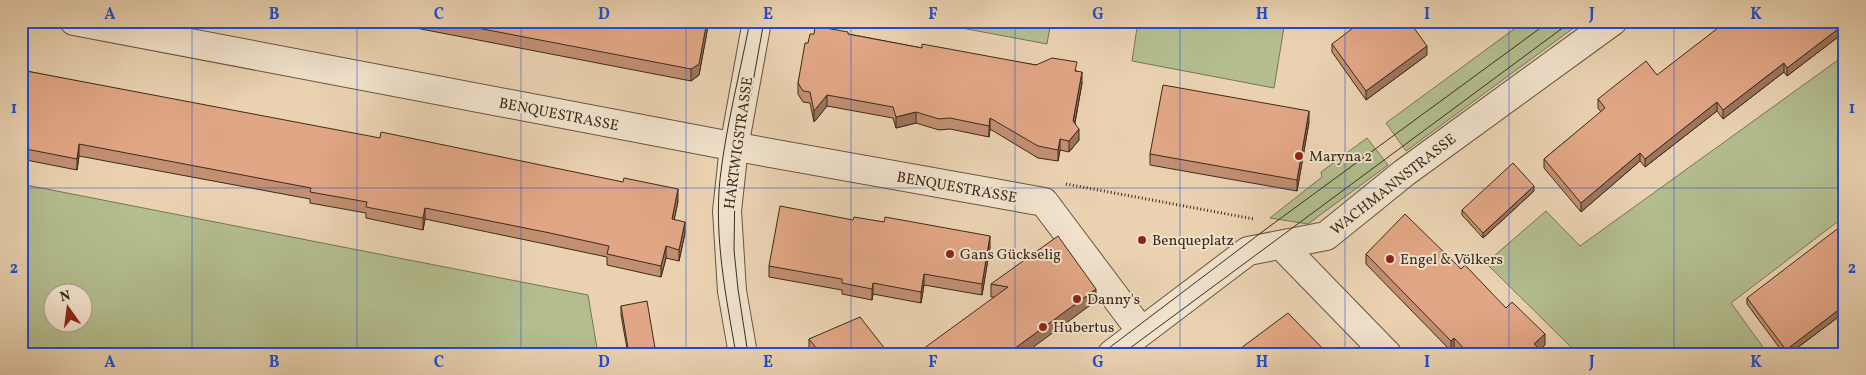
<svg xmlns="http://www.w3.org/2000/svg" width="1866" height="375" viewBox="0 0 1866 375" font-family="Vollkorn,serif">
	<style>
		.green { fill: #b3bd8e; stroke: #787455; fill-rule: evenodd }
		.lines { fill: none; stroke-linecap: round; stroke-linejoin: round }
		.minor-casing { stroke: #685541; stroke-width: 30 }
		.path { stroke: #3d2b1c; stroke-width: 3; stroke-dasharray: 1 2.5; stroke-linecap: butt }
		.minor { stroke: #f1e2cc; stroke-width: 28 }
		.tram { stroke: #3d2b1c; stroke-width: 1 }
		.wall { fill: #c28f72; stroke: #3d2b1c }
		.shaded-wall { fill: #9e745d; stroke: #3d2b1c }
		.building { fill: #e1a685; stroke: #3d2b1c }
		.grid { fill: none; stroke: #1d4ed8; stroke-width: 1; stroke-opacity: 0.55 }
		.poi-dot { fill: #8f2418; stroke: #f1e2cc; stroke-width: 2 }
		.labels { text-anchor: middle; stroke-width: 4; stroke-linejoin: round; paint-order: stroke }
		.street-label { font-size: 15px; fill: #3d2b1c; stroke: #f1e2cc }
		.poi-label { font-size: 15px; fill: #3d2b1c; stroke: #f1e2cc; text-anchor: start }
		.neatline { fill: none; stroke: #1d4ed8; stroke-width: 2 }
		.grid-label { font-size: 16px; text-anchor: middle; font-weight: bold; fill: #1d4ed8 }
	</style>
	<rect width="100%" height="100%" fill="#ead2b1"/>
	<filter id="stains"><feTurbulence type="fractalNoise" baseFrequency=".004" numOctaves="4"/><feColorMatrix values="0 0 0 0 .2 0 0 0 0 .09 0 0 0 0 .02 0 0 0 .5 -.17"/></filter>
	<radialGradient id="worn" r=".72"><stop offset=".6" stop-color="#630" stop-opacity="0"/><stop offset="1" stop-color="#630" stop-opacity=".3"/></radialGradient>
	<g class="green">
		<path d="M924 21H1051L1047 44Z"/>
		<path d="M1138 21H1285L1274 88 1132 61Z"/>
		<path d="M1525 21H1583L1406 151 1386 123Z"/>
		<path d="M1845 55V216L1731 303 1768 354H1578L1486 263 1546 211 1580 246Z"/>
		<path d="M1367 138 1388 165 1308 224 1270 218 1322 177 1321 172Z"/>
		<path d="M21 184 588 295 598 354H21ZM82 292V322H52V292Z"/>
	</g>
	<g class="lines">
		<defs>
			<g id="minor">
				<path d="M74 21 726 145 1044 202 1141 331"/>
				<path d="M1281 245 1387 354"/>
				<path d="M743 354 732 291 727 211 734 147 757 21"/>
				<path d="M1112 354 1248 251 1326 236 1404 173 1613 21"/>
			</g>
		</defs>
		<use href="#minor" class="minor-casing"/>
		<path class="path" d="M1066 184 1254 219"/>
		<use href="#minor" class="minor"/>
		<g class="tram">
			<path d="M736 354C726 297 714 237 720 179 726 126 740 73 750 21"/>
			<path d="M748 354 738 289 734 250 735 182 764 21"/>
			<path d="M1101 354 1266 229 1550 21"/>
			<path d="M1122 354 1572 21"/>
		</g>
	</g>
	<g class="wall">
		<path d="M395 21H708V26L699 75 691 81 395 24Z"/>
		<path d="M814 34H848L922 48 1077 71 1082 83 1075 123 1079 140 1069 152 1060 150 1058 161 1038 158 990 129 989 137 950 129 939 130 916 123 896 128 893 118 827 106 814 122 810 103 803 102 798 94V83L808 43Z"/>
		<path d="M1842 34 1787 76 1784 72 1723 119 1717 111 1645 167 1640 161 1581 212 1544 168V159L1601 112 1598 108V99L1657 75Z"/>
		<path d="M1332 44 1427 55 1366 100 1332 52Z"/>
		<path d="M21 70 678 201 674 220 685 233 679 261 666 258 661 277 607 265V257L550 245 425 219 423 230 366 218V213L310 203V199L79 156 77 170 21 159Z"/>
		<path d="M1309 122 1297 191 1150 165V154Z"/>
		<path d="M1534 191 1483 238 1462 215V210Z"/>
		<path d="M990 247 982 295 924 285 921 303 873 294 872 300 842 294V290L769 277V266Z"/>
		<path d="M1366 254 1461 269 1506 308 1545 345 1540 349 1544 354H1459L1454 348 1451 351 1366 264Z"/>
		<path d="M991 284 1096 301 994 297H991Z"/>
		<path d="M1747 298 1845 312 1789 354H1784L1747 304Z"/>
		<path d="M621 306 656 354H628L621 315Z"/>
		<path d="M809 339 889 354H811L809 352Z"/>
	</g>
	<g class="shaded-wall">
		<path d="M707 21H708V26L699 75 691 81V69Z"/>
		<path d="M1842 26V34L1787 76V68Z"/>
		<path d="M1427 46V55L1366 100V91Z"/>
		<path d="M1784 63V72L1723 119V110Z"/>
		<path d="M1082 72V83L1073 132V121Z"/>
		<path d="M827 95V106L814 122V111Z"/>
		<path d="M1717 102V111L1645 167V159Z"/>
		<path d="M1309 111V122L1297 191V180Z"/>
		<path d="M916 112V123L896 128V117Z"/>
		<path d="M990 118V129L989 137V126Z"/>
		<path d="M1079 129V140L1069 152V141Z"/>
		<path d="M1060 139V150L1058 161V150Z"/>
		<path d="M79 144V156L77 170V159Z"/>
		<path d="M1640 153V161L1581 212V203Z"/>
		<path d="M1534 186V191L1483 238V233Z"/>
		<path d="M678 189V201L672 230V219Z"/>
		<path d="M425 208V219L423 230V218Z"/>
		<path d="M685 222V233L679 261V250Z"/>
		<path d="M990 236V247L982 295V284Z"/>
		<path d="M666 246V258L661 277V266Z"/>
		<path d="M924 274V285L921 303V292Z"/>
		<path d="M873 283V294L872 300V289Z"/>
		<path d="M1096 289V301L1024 354H1007Z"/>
		<path d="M1845 305V312L1789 354H1786V350Z"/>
		<path d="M1545 334V345L1535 354 1534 344Z"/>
		<path d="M1454 338V348L1451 351V341Z"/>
	</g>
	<g class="building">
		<path d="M441 21H707L699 64 691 69Z"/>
		<path d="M1362 21H1409L1427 46 1366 91 1332 44Z"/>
		<path d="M1727 21H1839L1842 26 1787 68 1784 63 1723 110 1717 102 1645 159 1640 153 1581 203 1544 159 1605 108 1598 99 1646 61 1657 75Z"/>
		<path d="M815 26 848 32V34L922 48V44L1036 65 1052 58 1077 62 1075 71 1082 72 1073 121 1079 129 1069 141 1060 139 1058 150 1038 146 990 118 989 126 950 118 939 119 916 112 896 117 893 107 827 95 814 111 810 92 803 91 798 83 805 43H808L810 34H814Z"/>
		<path d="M21 70 380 138 381 132 623 182 624 178 678 189 672 219 685 222 679 250 666 246 661 266 607 254 609 246 550 233 425 208 423 218 366 207 367 202 310 192 311 188 79 144 77 159 21 148Z"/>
		<path d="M1163 85 1309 111 1297 180 1150 154Z"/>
		<path d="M1513 163 1534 186 1483 233 1462 210Z"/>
		<path d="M780 206 853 220 854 217 884 222 885 217 990 236 982 284 924 274 921 292 873 283 872 289 842 283V279L769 266Z"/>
		<path d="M1405 214 1461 269 1465 265 1506 308 1512 302 1545 334 1534 344 1544 354H1469L1454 338 1451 341 1366 254Z"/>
		<path d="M1845 223V305L1786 350 1747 298Z"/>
		<path d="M1058 236 1096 289 1007 354H916L1008 287 991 284Z"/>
		<path d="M647 301 656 354H629L621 306Z"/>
		<path d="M1288 313 1328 354H1233Z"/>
		<path d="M860 317 889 354H821L809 339Z"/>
	</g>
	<path class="grid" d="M192 21V354M357 21V354M521 21V354M686 21V354M851 21V354M1015 21V354M1180 21V354M1345 21V354M1509 21V354M1674 21V354M21 188H1845"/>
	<g class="poi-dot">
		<circle cx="1299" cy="156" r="5"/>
		<circle cx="1142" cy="240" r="5"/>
		<circle cx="950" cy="254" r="5"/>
		<circle cx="1390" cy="259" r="5"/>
		<circle cx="1077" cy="299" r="5"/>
		<circle cx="1043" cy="327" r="5"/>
	</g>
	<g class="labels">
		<g class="street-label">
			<text transform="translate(559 114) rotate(11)" y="5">BENQUESTRASSE</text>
			<text transform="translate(738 143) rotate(-82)" y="5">HARTWIGSTRASSE</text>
			<text transform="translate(1393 184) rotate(-38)" y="5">WACHMANNSTRASSE</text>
			<text transform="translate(957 187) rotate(10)" y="5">BENQUESTRASSE</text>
		</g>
		<g class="poi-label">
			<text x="1309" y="161">Maryna 2</text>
			<text x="1152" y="245">Benqueplatz</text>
			<text x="960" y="259">Gans Gückselig</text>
			<text x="1400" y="264">Engel &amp; Völkers</text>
			<text x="1087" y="304">Danny's</text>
			<text x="1053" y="332">Hubertus</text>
		</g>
	</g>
	<rect width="1866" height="375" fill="none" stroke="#ead2b1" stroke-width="55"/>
	<g transform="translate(68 308) rotate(346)"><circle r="24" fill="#f1e2cc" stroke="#a99986"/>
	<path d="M0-4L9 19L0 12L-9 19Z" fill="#8f2418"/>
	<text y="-8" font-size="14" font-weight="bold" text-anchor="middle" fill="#3d2b1c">N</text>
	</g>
	<rect x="28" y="28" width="1810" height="320" class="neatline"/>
	<g class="grid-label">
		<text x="110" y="19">A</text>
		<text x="274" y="19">B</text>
		<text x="439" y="19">C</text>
		<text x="604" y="19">D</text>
		<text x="768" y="19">E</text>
		<text x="933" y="19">F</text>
		<text x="1098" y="19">G</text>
		<text x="1262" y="19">H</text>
		<text x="1427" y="19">I</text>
		<text x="1592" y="19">J</text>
		<text x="1756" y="19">K</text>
		<text x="14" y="113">1</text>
		<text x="1852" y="113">1</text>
		<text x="14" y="273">2</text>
		<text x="1852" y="273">2</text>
		<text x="110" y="367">A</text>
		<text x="274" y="367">B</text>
		<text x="439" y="367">C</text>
		<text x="604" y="367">D</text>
		<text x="768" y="367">E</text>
		<text x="933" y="367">F</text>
		<text x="1098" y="367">G</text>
		<text x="1262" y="367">H</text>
		<text x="1427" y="367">I</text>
		<text x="1592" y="367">J</text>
		<text x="1756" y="367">K</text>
	</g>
	<rect width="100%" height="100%" filter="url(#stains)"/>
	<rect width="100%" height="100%" fill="url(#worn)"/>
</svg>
